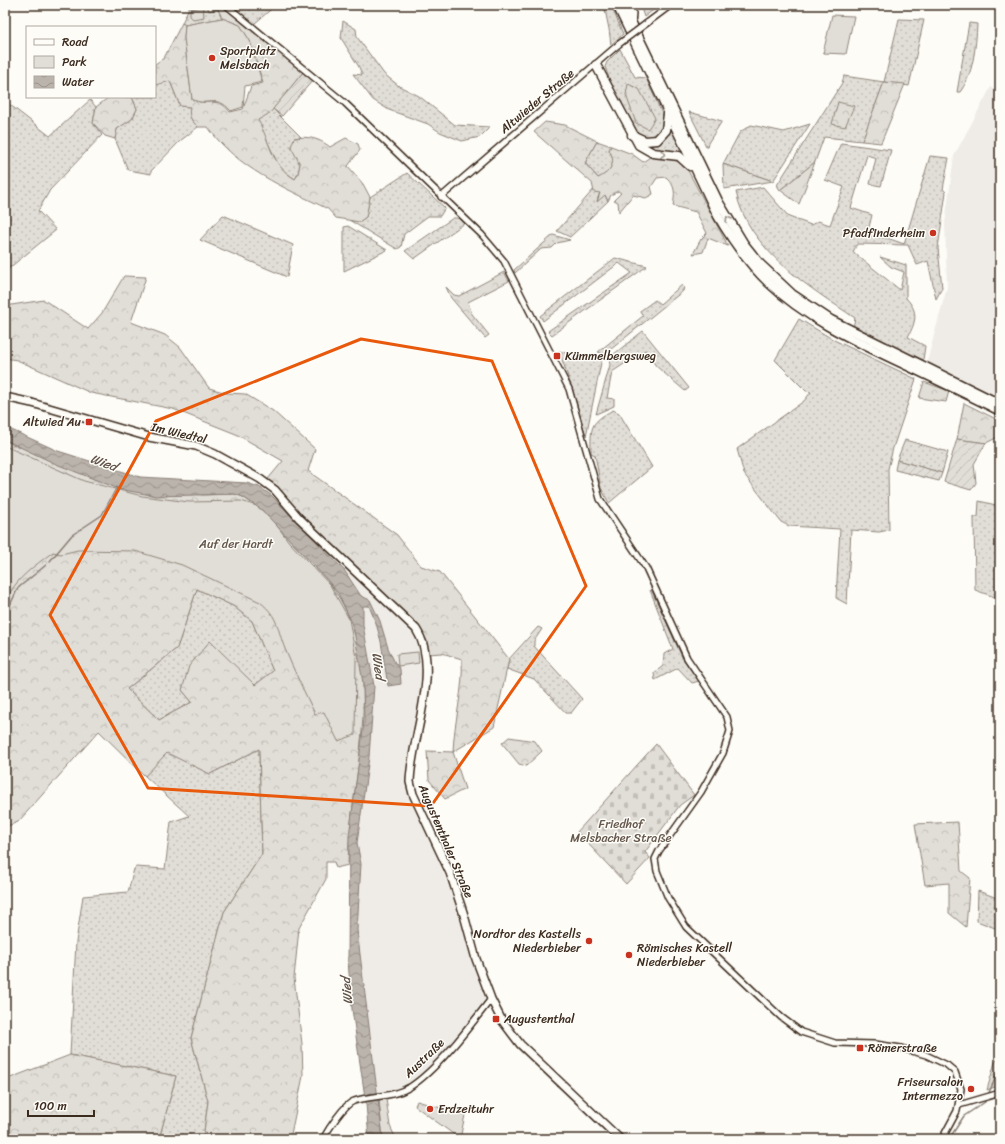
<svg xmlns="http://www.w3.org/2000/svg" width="1005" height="1144" viewBox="0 0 1005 1144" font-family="Sriracha,sans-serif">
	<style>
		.built { fill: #efece7 }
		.grass { fill: url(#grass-dots); stroke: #8e847a }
		.forest { fill: url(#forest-crowns); stroke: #8e847a; fill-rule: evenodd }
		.cemetery { fill: url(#cemetery-stones); stroke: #8e847a }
		.park { fill: #e1ded7; stroke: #8e847a }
		.garden { fill: url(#garden-furrows); stroke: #8e847a }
		.water { fill: url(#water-waves); stroke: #887d74 }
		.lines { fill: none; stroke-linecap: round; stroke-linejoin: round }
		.stream { stroke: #887d74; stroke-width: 1.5 }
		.minor-casing { stroke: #3b2a1e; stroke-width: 8 }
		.major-casing { stroke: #3b2a1e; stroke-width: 10 }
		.highway-casing { stroke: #3b2a1e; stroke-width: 11 }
		.minor { stroke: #fdfcf7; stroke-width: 5 }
		.major { stroke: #fdfcf7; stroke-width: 7 }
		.highway { stroke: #fdfcf7; stroke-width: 8 }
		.minor-bridge-casing { stroke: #3b2a1e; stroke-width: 8; stroke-linecap: butt }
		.minor-bridge { stroke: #fdfcf7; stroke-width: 5 }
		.oneway { stroke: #9c938a }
		.marked { fill: none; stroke: #e8590c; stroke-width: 3; stroke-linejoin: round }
		.poi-dot { fill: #c8321e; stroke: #fdfcf7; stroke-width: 1.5 }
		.labels { text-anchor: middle; stroke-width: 3; stroke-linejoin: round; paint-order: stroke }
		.poi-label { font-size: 12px; fill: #3b2a1e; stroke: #fdfcf7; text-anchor: start }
		.street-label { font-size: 12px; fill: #3b2a1e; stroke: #fdfcf7 }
		.park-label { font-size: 12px; fill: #64574c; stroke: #fdfcf7 }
		.water-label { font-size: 13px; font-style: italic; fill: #615349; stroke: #fdfcf7 }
	</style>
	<defs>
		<pattern id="grass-dots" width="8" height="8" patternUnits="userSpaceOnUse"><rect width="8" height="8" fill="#e1ded7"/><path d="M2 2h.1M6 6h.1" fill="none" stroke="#c2bfb8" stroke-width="1.8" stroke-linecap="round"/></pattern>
		<pattern id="forest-crowns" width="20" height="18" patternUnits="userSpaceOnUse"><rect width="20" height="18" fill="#e1ded7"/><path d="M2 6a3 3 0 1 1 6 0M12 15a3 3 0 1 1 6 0" fill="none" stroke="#c2bfb8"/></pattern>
		<pattern id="cemetery-stones" width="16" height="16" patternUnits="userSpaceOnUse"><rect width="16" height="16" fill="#e1ded7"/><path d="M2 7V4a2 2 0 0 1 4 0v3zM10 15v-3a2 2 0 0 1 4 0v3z" fill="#c2bfb8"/></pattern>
		<pattern id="garden-furrows" width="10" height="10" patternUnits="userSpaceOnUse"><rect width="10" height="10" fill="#e1ded7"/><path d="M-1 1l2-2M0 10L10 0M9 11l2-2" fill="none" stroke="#c2bfb8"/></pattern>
		<pattern id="water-waves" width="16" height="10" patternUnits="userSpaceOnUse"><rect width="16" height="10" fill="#bbb4ad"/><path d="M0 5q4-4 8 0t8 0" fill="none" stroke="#99938c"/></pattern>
	</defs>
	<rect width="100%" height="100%" fill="#fdfcf7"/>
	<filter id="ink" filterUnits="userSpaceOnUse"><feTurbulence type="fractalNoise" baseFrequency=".025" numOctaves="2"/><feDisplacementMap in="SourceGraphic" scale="8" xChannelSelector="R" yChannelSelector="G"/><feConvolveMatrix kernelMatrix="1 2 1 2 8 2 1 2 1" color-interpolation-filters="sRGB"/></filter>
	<g filter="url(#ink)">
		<g class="built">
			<path d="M991 87 1000 93V401L927 362 947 287 945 223 954 156Z"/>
			<path d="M347 566 415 633 420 644 422 654V674L419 703 407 766 406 779 410 793 428 833 460 916 471 959 485 1000 478 1014 422 1074 406 1085 378 1095 367 1020V1002L357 930 361 864 357 843 369 757 374 686 363 625 362 606 369 605 376 623 388 686 401 684 400 669 395 663 388 648 380 621 370 601 361 596 344 570Z"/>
		</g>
		<g class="grass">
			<path d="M190 5H207L209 11 218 9 222 18 185 25 182 23Z"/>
			<path d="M238 5H276L254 24 234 8Z"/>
			<path d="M604 5H611L623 34 611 45 609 29Z"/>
			<path d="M640 5H660L644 17Z"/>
			<path d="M899 19 924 20 909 86 884 82 862 141 824 137 815 162 780 190 777 185 842 83 844 76 884 82Z"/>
			<path d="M343 21 356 29 357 37 384 74 399 86 419 96 455 125 490 127 480 137 462 141 440 132 428 124 389 110 373 100 353 74 362 75 359 67 341 38Z"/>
			<path d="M969 23 977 24C976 46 973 76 960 92H957Z"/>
			<path d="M620 49 635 77 646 78 664 118 662 132 651 139C644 138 638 136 634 131 622 114 612 86 605 67L607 62Z"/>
			<path d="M170 81 180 106 190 107 192 121 198 127 180 141 151 171V174L128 170 115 139 117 129 132 119 137 109 132 97H155V85Z"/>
			<path d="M90 100 96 107 93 123 102 135 50 190 38 211 56 230 8 269 5 278V101L50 136Z"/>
			<path d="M273 109 301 137 294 138C297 153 304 166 295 179L280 168 257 120Z"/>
			<path d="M689 112 722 121 708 143 707 148Z"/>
			<path d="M810 124 773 181 723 164 740 132 751 125 784 132Z"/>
			<path d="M670 127 685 156 658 152 641 142 649 144Z"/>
			<path d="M597 141 611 146 609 150C617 162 611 172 598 178L585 163Z"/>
			<path d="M841 143 891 150 881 186 870 184 876 158 867 155 851 208 872 215 867 235 890 239 904 244 930 156 949 158 943 189 946 192 938 248 942 288 936 299 928 261 917 265 908 245 857 244 853 252 900 290 904 272 891 267 880 257 906 265V298C919 312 916 321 908 337L925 346 923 360 853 328 855 318C809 287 748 250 736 192L763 187 789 217 811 225 818 221 830 225 844 187 825 180Z"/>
			<path d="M407 173 445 208 440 216H428L404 234 401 247 397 249 349 220 359 222 366 217 370 197Z"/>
			<path d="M594 189V192H600L597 201 605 195 608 201 570 237 557 231Z"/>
			<path d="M223 215 293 245 287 277 200 240Z"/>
			<path d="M453 218H459L465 223 414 259 405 251Z"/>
			<path d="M348 226 387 250 344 271V227Z"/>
			<path d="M553 235 570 240 557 243 552 248 541 249 515 273 514 270Z"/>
			<path d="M615 258 647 266 552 335 548 331 632 273 619 263 543 321 540 316Z"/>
			<path d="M682 285 684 287 683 291 605 354 598 352 643 316 640 311 655 300 660 304Z"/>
			<path d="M799 319 834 340 916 379 893 448 888 469 889 530 879 532 851 530 847 604 836 598 840 529 789 526 781 522 744 474 737 449 804 401 811 392 806 391 775 360Z"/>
			<path d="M643 331 689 388 685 391 656 366 645 350 612 372 607 398 614 399V406L596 414 610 365 609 358Z"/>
			<path d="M559 351 578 356 594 355 602 358 586 436 572 388Z"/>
			<path d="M613 410 619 413 652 467 609 503 601 488 595 455 591 453C591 427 589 423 613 410Z"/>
			<path d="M905 440 948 452 942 473 897 460Z"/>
			<path d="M979 501 1000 506V599L975 590 974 517H978Z"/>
			<path d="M197 589 233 606 252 621 273 671 255 685 182 690 192 702 159 720 127 689 177 648Z"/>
			<path d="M650 590 652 591 683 659 699 681 692 683 678 668 655 680 654 673 663 666 664 654 673 649Z"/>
			<path d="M538 627 542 629 534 641V646L582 699 571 713H566L534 679 507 669 509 659Z"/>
			<path d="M259 749 262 854 224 912 191 1038 208 1101 203 1139H159L176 1076 70 1055 76 942 83 896 128 892 134 869 136 867 165 869 171 822 189 816 145 776 167 752 210 774Z"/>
			<path d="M978 891 1000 899V930L977 921Z"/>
		</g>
		<g class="forest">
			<path d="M221 5 304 71 270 113 258 120C271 143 270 164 295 179L298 174 300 164 291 147 294 138C307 136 319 138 330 147L346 138 358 144 360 150 348 166 363 184 370 197 366 217 359 222 336 218 328 209C285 188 236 168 208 127H198C191 120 188 116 190 107L180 106 170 81 155 85V64L164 58 182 23 185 25 184 38 192 99C207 108 217 94 230 112L243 109 251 86 263 83 250 41 240 25 222 18 218 9Z"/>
			<path d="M884 82 905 84 881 143 862 141Z"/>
			<path d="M628 84 639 89 655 118 648 129 636 123 626 95Z"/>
			<path d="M109 97H132L137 109 132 119 117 129 115 139 105 136 93 123 96 107Z"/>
			<path d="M838 102 854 106 845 127 832 124Z"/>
			<path d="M545 122 565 125 597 141 585 163 598 178C611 172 617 162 609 150L611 146 632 154 643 162 650 157 672 159 685 165 728 246 708 238 703 252 693 254 701 239 707 233 696 212 673 206C675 193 676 186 666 177L657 178 651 187 653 194 646 198 633 195 619 212 618 202 614 200 621 193 618 191 611 195 608 201 605 195 597 202 600 193 594 192 592 183 534 132Z"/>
			<path d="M815 162 799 204 780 190Z"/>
			<path d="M723 164 773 181 724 189Z"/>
			<path d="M504 272 509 281 468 302 472 314 489 335 485 338 451 298 446 287 454 295 459 296Z"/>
			<path d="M124 276 146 277 131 322 165 335 180 347 209 388 227 393 245 394 273 411 315 449 308 471 397 535 421 566 440 572 509 659 494 727 453 752 465 789 445 799 429 780 427 751 453 752C454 720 464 690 462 659L442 653 428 654 427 641 415 622 303 518 268 479 283 461 236 434 173 409 91 393 17 360 5 358V306L44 300 88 329 102 313Z"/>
			<path d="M924 382 949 391 946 402 919 398Z"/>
			<path d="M964 403 1000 421V436L986 443 957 439Z"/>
			<path d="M5 440 14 445 202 495 235 494 243 497 262 510 328 581C392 665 350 771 348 865L336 868 334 862H326V879L299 928 294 978 302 1044 303 1076 290 1139H203L208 1101 191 1038 224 912 262 854 259 749 210 774 167 753 145 776 99 731 18 822 5 827ZM197 589 233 606 252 621 273 671 255 685 210 641 189 666 182 690 192 702 159 720 127 689 177 648Z"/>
			<path d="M509 737 535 741 542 751 526 766 519 764 502 743Z"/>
			<path d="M958 822 961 871 970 878 966 927 949 913V883L925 885 915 824Z"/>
			<path d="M70 1055 176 1076 159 1139H5V1080Z"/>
			<path d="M1000 1057V1085L987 1090 995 1062Z"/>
		</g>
		<path class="cemetery" d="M656 744 694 795 680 805 645 852 650 858 626 884 577 832Z"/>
		<g class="park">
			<path d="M203 7 204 17 193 19 190 16V9Z"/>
			<path d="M832 15 854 16 846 54 823 53Z"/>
			<path d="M222 18 240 25 250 41 262 82 245 86 243 107 231 111C216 93 207 108 192 99L184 38 185 25Z"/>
			<path d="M5 446 84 481 142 496 189 502 241 501 257 506 273 520 289 542 330 585 349 619 356 658 355 735 338 741 324 712 315 714C305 693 294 671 285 649 277 629 279 617 260 602L182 565 135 551 78 550 61 554 53 552C33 567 15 579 5 602Z"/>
			<path d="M418 652 419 663 398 666 397 654Z"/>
			<path d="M386 1099 390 1126 396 1139H383L379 1100Z"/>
			<path d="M417 1101 465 1115 460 1139 415 1106Z"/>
		</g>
		<g class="garden">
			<path d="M304 71 313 80 282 116 273 109Z"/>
			<path d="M957 439 986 443 974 464 976 483 971 490 944 482Z"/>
			<path d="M897 460 942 473 939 481 895 470Z"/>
		</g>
		<path class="water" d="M5 427 58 451 140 477 247 483 259 487 271 495 344 570 361 596 370 600 380 621 388 648 395 663 400 669 401 684 388 686 381 642 376 623 369 606H363V625L374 686 369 757 357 843 361 864 357 930 383 1139H369L366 1104 352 1009 348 961 349 836 364 722 363 683 353 625 338 593 328 581 262 510 243 497 235 494 156 496 119 489 56 464 5 440Z"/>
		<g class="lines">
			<g class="stream">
				<path d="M50 561 72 535 102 515 117 487"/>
				<path d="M5 616 18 588 46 565"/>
				<path d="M988 1095 1000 1067"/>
				<path d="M949 1139 964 1116 985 1102 986 1099"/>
			</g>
			<defs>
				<g id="minor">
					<path d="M226 5 345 103 482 235 504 261 569 389 600 499 646 568 687 658 727 717 730 731 723 753 701 792 659 851 655 859 657 871 668 898 686 927 781 1017 801 1032 835 1043 875 1044 901 1048 926 1055 947 1065 955 1072 961 1089 957 1111 942 1139"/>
					<path d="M647 23 671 5"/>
					<path d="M441 197 619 44"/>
					<path d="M959 1105 1000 1093"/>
					<path d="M323 1139C328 1130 344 1104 354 1101 372 1095 392 1098 410 1087 438 1069 470 1026 491 999"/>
				</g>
				<path id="major" d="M5 397 32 403 149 437 196 446 215 454 260 479 275 490 299 518 416 629C442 669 411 737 410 782L413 794 450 873 464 915 476 959 491 999 501 1019 520 1044 620 1139"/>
				<g id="highway">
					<path d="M617 5 718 216C732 240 749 264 769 283 805 317 849 338 893 359 929 376 965 393 1000 411"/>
					<path d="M623 5 718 201 744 244 760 264 792 294 831 320 1000 404"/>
					<path d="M631 19 632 5"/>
					<path d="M596 65 639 145 653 153 679 156 690 166"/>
					<path d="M632 135 645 141 657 140 666 130 668 114"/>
				</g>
			</defs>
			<use href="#minor" class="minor-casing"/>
			<use href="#major" class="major-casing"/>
			<use href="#highway" class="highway-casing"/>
			<use href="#minor" class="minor"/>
			<use href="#major" class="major"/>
			<use href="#highway" class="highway"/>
			<defs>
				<path id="minor-bridge" d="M619 44 647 23"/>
			</defs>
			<use href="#minor-bridge" class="minor-bridge-casing"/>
			<use href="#minor-bridge" class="minor-bridge"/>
		</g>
		<defs><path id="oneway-chevron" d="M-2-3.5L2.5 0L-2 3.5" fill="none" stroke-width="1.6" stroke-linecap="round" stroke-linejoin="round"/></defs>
		<g class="oneway">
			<use href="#oneway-chevron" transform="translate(663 154) rotate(4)"/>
			<use href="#oneway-chevron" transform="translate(728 219) rotate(-121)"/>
		</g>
	</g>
	<path class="marked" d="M361 339 492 361 586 586 431 806 148 788 50 615 156 421Z"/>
	<g class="poi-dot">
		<circle cx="212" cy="58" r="4"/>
		<circle cx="933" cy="233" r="4"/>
		<rect x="553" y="352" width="8" height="8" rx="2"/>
		<rect x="85" y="418" width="8" height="8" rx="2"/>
		<circle cx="589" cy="941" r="4"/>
		<circle cx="629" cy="955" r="4"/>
		<rect x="492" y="1015" width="8" height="8" rx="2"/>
		<rect x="856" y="1044" width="8" height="8" rx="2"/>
		<circle cx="971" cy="1089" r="4"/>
		<circle cx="430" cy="1109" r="4"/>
	</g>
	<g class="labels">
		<g class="poi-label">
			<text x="220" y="55">Sportplatz<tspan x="220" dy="14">Melsbach</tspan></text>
			<text x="925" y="237" text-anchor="end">Pfadfinderheim</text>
			<text x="565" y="360">Kümmelbergsweg</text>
			<text x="81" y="426" text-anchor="end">Altwied Au</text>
			<text x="581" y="938" text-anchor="end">Nordtor des Kastells<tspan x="581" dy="14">Niederbieber</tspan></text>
			<text x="637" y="952">Römisches Kastell<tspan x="637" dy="14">Niederbieber</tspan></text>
			<text x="504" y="1023">Augustenthal</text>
			<text x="868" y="1052">Römerstraße</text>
			<text x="963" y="1086" text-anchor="end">Friseursalon<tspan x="963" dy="14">Intermezzo</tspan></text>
			<text x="438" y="1113">Erdzeituhr</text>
		</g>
		<g class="street-label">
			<text transform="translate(537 101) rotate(-40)" y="4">Altwieder Straße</text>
			<text transform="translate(179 433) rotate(13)" y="4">Im Wiedtal</text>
			<text transform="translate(446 841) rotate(67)" y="4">Augustenthaler Straße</text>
			<text transform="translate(424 1058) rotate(-44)" y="4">Austraße</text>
		</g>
		<g class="park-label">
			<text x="236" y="548">Auf der Hardt</text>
			<text x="621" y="828">Friedhof<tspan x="621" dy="14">Melsbacher Straße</tspan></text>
		</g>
		<g class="water-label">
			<text transform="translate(104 462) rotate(20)" y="5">Wied</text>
			<text transform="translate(379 666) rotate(82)" y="5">Wied</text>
			<text transform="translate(346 991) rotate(-95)" y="5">Wied</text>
		</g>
	</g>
	<rect width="1005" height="1144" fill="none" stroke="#fdfcf7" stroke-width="20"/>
	<rect x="10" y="10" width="985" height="1124" fill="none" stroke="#3b2a1e" stroke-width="1.5" filter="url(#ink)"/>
	<rect x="26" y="26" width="130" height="72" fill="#fdfcf7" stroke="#afa8a0"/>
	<rect x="34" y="39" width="20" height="6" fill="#fdfcf7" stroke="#afa8a0"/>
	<text x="62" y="46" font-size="12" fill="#3b2a1e">Road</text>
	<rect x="34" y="56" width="20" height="12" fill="#e1ded7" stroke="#afa8a0"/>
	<text x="62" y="66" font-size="12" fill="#3b2a1e">Park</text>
	<rect x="34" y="76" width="20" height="12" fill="url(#water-waves)" stroke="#afa8a0"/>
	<text x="62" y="86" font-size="12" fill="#3b2a1e">Water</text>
	<path d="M28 1110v6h66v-6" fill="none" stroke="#3b2a1e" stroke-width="2"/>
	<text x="34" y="1110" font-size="12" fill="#3b2a1e" stroke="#fdfcf7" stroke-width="3" paint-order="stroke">100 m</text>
</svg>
